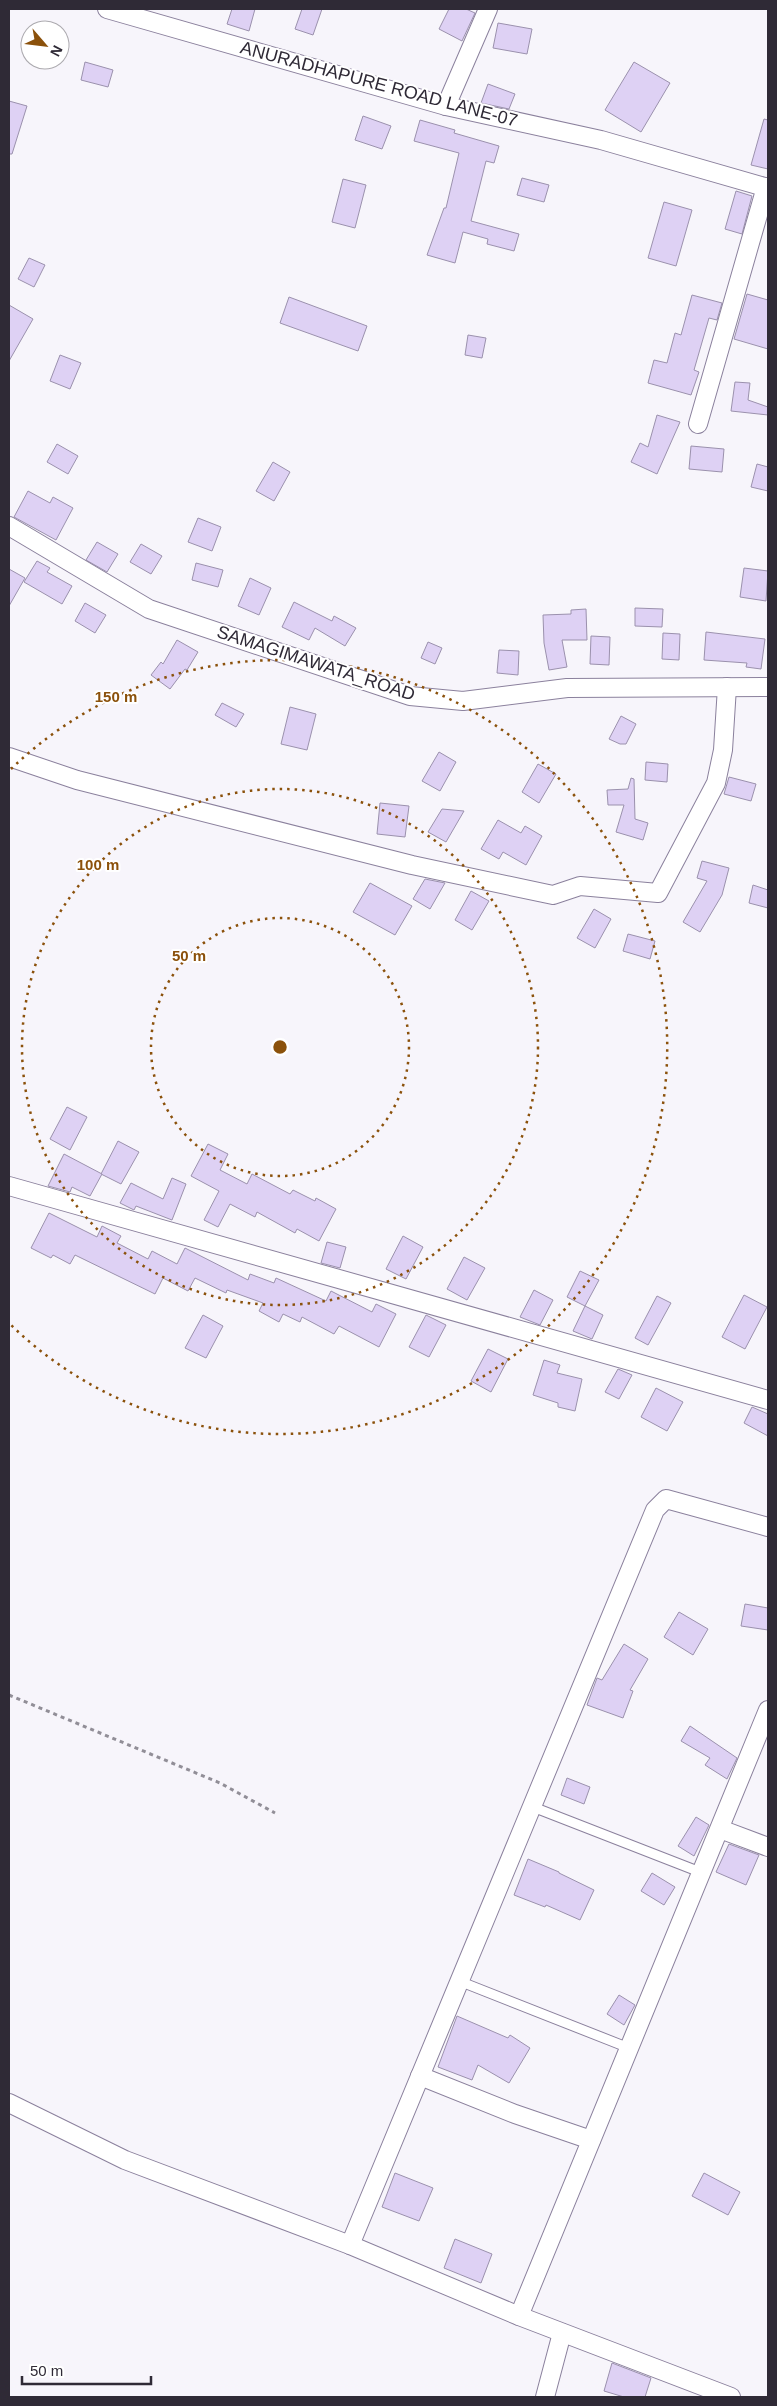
<svg xmlns="http://www.w3.org/2000/svg" width="777" height="2406" viewBox="0 0 777 2406" font-family="Arial,sans-serif">
	<style>
		.building { fill: #ded1f4; stroke: #9b91ad }
		.lines { fill: none; stroke-linecap: round; stroke-linejoin: round }
		.service-casing { stroke: #8b819d; stroke-width: 11 }
		.minor-casing { stroke: #8b819d; stroke-width: 20 }
		.path { stroke: #918e97; stroke-width: 3; stroke-dasharray: 4 4; stroke-linecap: butt }
		.service { stroke: #fff; stroke-width: 9 }
		.minor { stroke: #fff; stroke-width: 18 }
		.ring { fill: none; stroke: #8b510b; stroke-width: 2.5; stroke-dasharray: 2.5 5 }
		.labels { text-anchor: middle; stroke-width: 4; stroke-linejoin: round; paint-order: stroke }
		.street-label { font-size: 18px; fill: #2f2a36; stroke: #fff }
		.centre { fill: #8b510b; stroke: #fff; stroke-width: 2.5 }
		.ring-label { font-size: 15px; text-anchor: middle; font-weight: bold; fill: #8b510b; stroke: #fff; stroke-width: 4; stroke-linejoin: round; paint-order: stroke }
	</style>
	<rect width="100%" height="100%" fill="#f7f5fb"/>
	<g class="building">
		<path d="M232 9H255L249 31 227 24Z"/>
		<path d="M302 9H322L313 35 295 29Z"/>
		<path d="M449 9H466L475 13 462 41 439 29Z"/>
		<path d="M498 23 532 29 527 54 493 48Z"/>
		<path d="M85 62 113 70 108 87 81 80Z"/>
		<path d="M634 62 670 83 641 132 605 110Z"/>
		<path d="M488 84 515 94 509 109 481 103Z"/>
		<path d="M9 101 27 106 12 154H9Z"/>
		<path d="M363 116 391 126 382 149 355 140Z"/>
		<path d="M764 119 768 120V169L751 165Z"/>
		<path d="M420 120 455 130 454 133 499 146 494 163 486 161 471 221 519 234 514 251 487 244 488 239 463 232 455 263 427 255 444 208H446L459 153 414 141Z"/>
		<path d="M522 178 549 185 544 202 517 195Z"/>
		<path d="M343 179 366 185 355 228 332 222Z"/>
		<path d="M736 191 752 196 742 234 725 229Z"/>
		<path d="M664 202 692 210 676 266 648 258Z"/>
		<path d="M29 258 45 265 34 287 18 279Z"/>
		<path d="M747 294 768 300V349L734 339Z"/>
		<path d="M692 295 722 303 717 320 709 318 694 370 699 372 691 395 648 383 654 360 667 363 675 333 681 335Z"/>
		<path d="M289 297 367 326 358 351 280 323Z"/>
		<path d="M9 305 33 319 9 361Z"/>
		<path d="M468 335 486 338 482 358 465 355Z"/>
		<path d="M60 355 81 363 70 389 50 381Z"/>
		<path d="M735 382 750 383 748 400 768 407V415L731 411Z"/>
		<path d="M657 415 680 422 657 474 631 462 640 443 648 447Z"/>
		<path d="M57 444 78 456 68 474 47 462Z"/>
		<path d="M691 446 724 449 722 472 689 469Z"/>
		<path d="M273 462 290 472 274 501 256 491Z"/>
		<path d="M757 464 768 467V491L751 487Z"/>
		<path d="M28 491 50 503 53 497 73 508 56 540 14 517Z"/>
		<path d="M198 518 221 527 212 551 188 542Z"/>
		<path d="M97 542 118 554 107 572 86 560Z"/>
		<path d="M141 544 162 556 151 574 130 562Z"/>
		<path d="M37 561 50 568 47 572 72 586 62 604 24 582Z"/>
		<path d="M196 563 223 570 218 587 192 580Z"/>
		<path d="M744 568 768 571 766 601 740 597Z"/>
		<path d="M9 569 25 578 9 606Z"/>
		<path d="M250 578 271 588 259 615 238 606Z"/>
		<path d="M294 602 332 621 334 616 356 628 345 646 315 628 309 640 282 627Z"/>
		<path d="M85 603 106 615 95 633 75 621Z"/>
		<path d="M635 608 663 609 662 627 635 626Z"/>
		<path d="M586 609 587 640H562L567 667 549 670 544 643 543 615 571 614V610Z"/>
		<path d="M706 632 765 639 761 669 746 667 747 663 704 660Z"/>
		<path d="M663 633 680 634 679 660 662 659Z"/>
		<path d="M591 636 610 637 609 665 590 664Z"/>
		<path d="M177 640 198 652 187 670 185 669 170 689 151 675 161 662 163 664Z"/>
		<path d="M428 642 442 648 435 664 421 658Z"/>
		<path d="M499 650 519 651 518 675 497 673Z"/>
		<path d="M222 703 244 714 236 727 215 715Z"/>
		<path d="M290 707 316 714 307 750 281 744Z"/>
		<path d="M621 716 636 724 626 744H620L609 739Z"/>
		<path d="M439 752 456 762 440 791 422 781Z"/>
		<path d="M646 762 668 764 667 782 645 780Z"/>
		<path d="M538 764 556 774 539 803 522 792Z"/>
		<path d="M729 777 756 784 751 801 724 794Z"/>
		<path d="M631 778 634 779 635 819 648 823 643 840 616 832 624 805H608L607 790 628 789Z"/>
		<path d="M380 803 409 806 405 837 377 834Z"/>
		<path d="M442 809 464 811 446 842 428 832Z"/>
		<path d="M498 820 521 833 525 826 542 836 526 865 503 852 499 859 481 849Z"/>
		<path d="M702 861 729 868 722 895 700 932 683 922 707 881 697 878Z"/>
		<path d="M425 879 445 883 430 909 413 899Z"/>
		<path d="M370 883 412 906 395 935 353 912Z"/>
		<path d="M753 885 768 890V908L749 903Z"/>
		<path d="M471 891 489 901 472 930 455 920Z"/>
		<path d="M594 909 611 919 595 948 577 938Z"/>
		<path d="M628 934 655 941 650 959 623 951Z"/>
		<path d="M67 1107 87 1117 70 1150 50 1139Z"/>
		<path d="M118 1141 139 1152 121 1184 101 1174Z"/>
		<path d="M208 1144 228 1154 220 1170 247 1184 252 1174 290 1194 293 1190 315 1201 316 1198 336 1209 319 1241 297 1229 295 1233 257 1212 255 1217 230 1204 218 1227 204 1220 219 1191 191 1176Z"/>
		<path d="M64 1154 102 1174 90 1196 72 1187 70 1192 48 1186Z"/>
		<path d="M172 1178 186 1184 172 1220 136 1206 134 1210 120 1203 131 1183 163 1199Z"/>
		<path d="M49 1213 97 1237 102 1226 121 1236 117 1243 148 1259 152 1251 177 1264 185 1248 248 1280 250 1274 274 1283 276 1278 326 1301 331 1291 372 1312 376 1304 396 1314 379 1347 339 1326 334 1334 302 1317 300 1322 283 1314 279 1322 259 1311 263 1303 227 1290 226 1293 195 1278 188 1291 163 1278 155 1294 75 1255 70 1264 53 1255 51 1258 31 1248Z"/>
		<path d="M403 1236 423 1247 406 1279 386 1269Z"/>
		<path d="M327 1242 346 1247 340 1268 321 1263Z"/>
		<path d="M464 1257 485 1268 467 1300 447 1289Z"/>
		<path d="M580 1271 599 1280 585 1306 567 1297Z"/>
		<path d="M534 1290 553 1300 540 1325 520 1317Z"/>
		<path d="M744 1295 767 1307 745 1349 722 1337Z"/>
		<path d="M657 1296 671 1303 648 1345 635 1338Z"/>
		<path d="M585 1306 603 1315 592 1339 573 1331Z"/>
		<path d="M203 1315 223 1326 206 1358 185 1348Z"/>
		<path d="M426 1315 446 1325 429 1357 409 1347Z"/>
		<path d="M488 1349 508 1359 491 1392 471 1381Z"/>
		<path d="M544 1360 560 1365 557 1373 582 1379 575 1411 558 1407V1403L533 1395Z"/>
		<path d="M618 1369 632 1375 619 1399 605 1392Z"/>
		<path d="M656 1388 683 1402 667 1431 641 1417Z"/>
		<path d="M752 1407 768 1414V1436L744 1423Z"/>
		<path d="M745 1604 768 1608V1630L741 1626Z"/>
		<path d="M679 1612 708 1629 693 1655 664 1637Z"/>
		<path d="M624 1644 648 1659 630 1690 633 1691 623 1718 587 1705 597 1678 602 1680Z"/>
		<path d="M690 1726 737 1758 727 1779 705 1765 710 1758 681 1741Z"/>
		<path d="M567 1778 590 1787 584 1804 561 1795Z"/>
		<path d="M696 1817 709 1825 694 1856 678 1846Z"/>
		<path d="M729 1844 759 1855 746 1885 716 1872Z"/>
		<path d="M528 1859 559 1872V1873L594 1890 580 1920 546 1905 545 1907 514 1895Z"/>
		<path d="M652 1873 675 1887 664 1905 641 1891Z"/>
		<path d="M619 1995 635 2005 624 2025 607 2014Z"/>
		<path d="M457 2016 508 2038 510 2035 530 2048 509 2083 478 2065 472 2080 438 2067Z"/>
		<path d="M395 2173 433 2188 419 2221 382 2207Z"/>
		<path d="M704 2173 740 2192 728 2215 692 2196Z"/>
		<path d="M455 2239 492 2254 481 2283 444 2268Z"/>
		<path d="M612 2363 651 2378 645 2397H624L604 2391Z"/>
	</g>
	<g class="lines">
		<defs>
			<g id="service">
				<path d="M533 1807 700 1872"/>
				<path d="M459 1981 629 2048"/>
			</g>
			<g id="minor">
				<path d="M107 9 446 106 601 140 768 188"/>
				<path d="M446 106 488 9"/>
				<path d="M698 424 766 187"/>
				<path d="M9 526 149 609 410 696 463 701 567 688 768 687"/>
				<path d="M9 757 77 780 412 865 553 895 580 886 658 893 716 783 723 750 727 687"/>
				<path d="M9 1186 768 1400"/>
				<path d="M720 1829 768 1847"/>
				<path d="M420 2076 515 2114 591 2140"/>
				<path d="M9 2103 125 2160 350 2245 519 2316 731 2397"/>
				<path d="M350 2245 655 1510 666 1499 768 1527"/>
				<path d="M519 2316 768 1710"/>
				<path d="M545 2397 562 2333"/>
			</g>
		</defs>
		<use href="#service" class="service-casing"/>
		<use href="#minor" class="minor-casing"/>
		<path class="path" d="M9 1695 220 1783 275 1813"/>
		<use href="#service" class="service"/>
		<use href="#minor" class="minor"/>
	</g>
	<g class="ring">
		<circle cx="280" cy="1047" r="129"/>
		<circle cx="280" cy="1047" r="258"/>
		<path d="M11 769A387 387 0 1 1 11 1325"/>
	</g>
	<g class="labels">
		<g class="street-label">
			<text transform="translate(379 84) rotate(15)" y="6">ANURADHAPURE ROAD LANE-07</text>
			<text transform="translate(316 663) rotate(18)" y="6">SAMAGIMAWATA_ROAD</text>
		</g>
	</g>
	<circle cx="280" cy="1047" r="8" class="centre"/>
	<g class="ring-label">
		<text x="116" y="702">150 m</text>
		<text x="98" y="870">100 m</text>
		<text x="189" y="961">50 m</text>
	</g>
	<rect width="777" height="2406" fill="none" stroke="#2f2a36" stroke-width="20"/>
	<g transform="translate(45 45) rotate(118)"><circle r="24" fill="#ffffff" stroke="#acaaaf"/>
	<path d="M0-4L9 19L0 12L-9 19Z" fill="#8b510b"/>
	<text y="-8" font-size="14" font-weight="bold" text-anchor="middle" fill="#2f2a36">N</text>
	</g>
	<path d="M22 2376v8h129v-8" fill="none" stroke="#2f2a36" stroke-width="2.5"/>
	<text x="30" y="2376" font-size="15" fill="#2f2a36" stroke="#ffffff" stroke-width="4" paint-order="stroke">50 m</text>
</svg>
